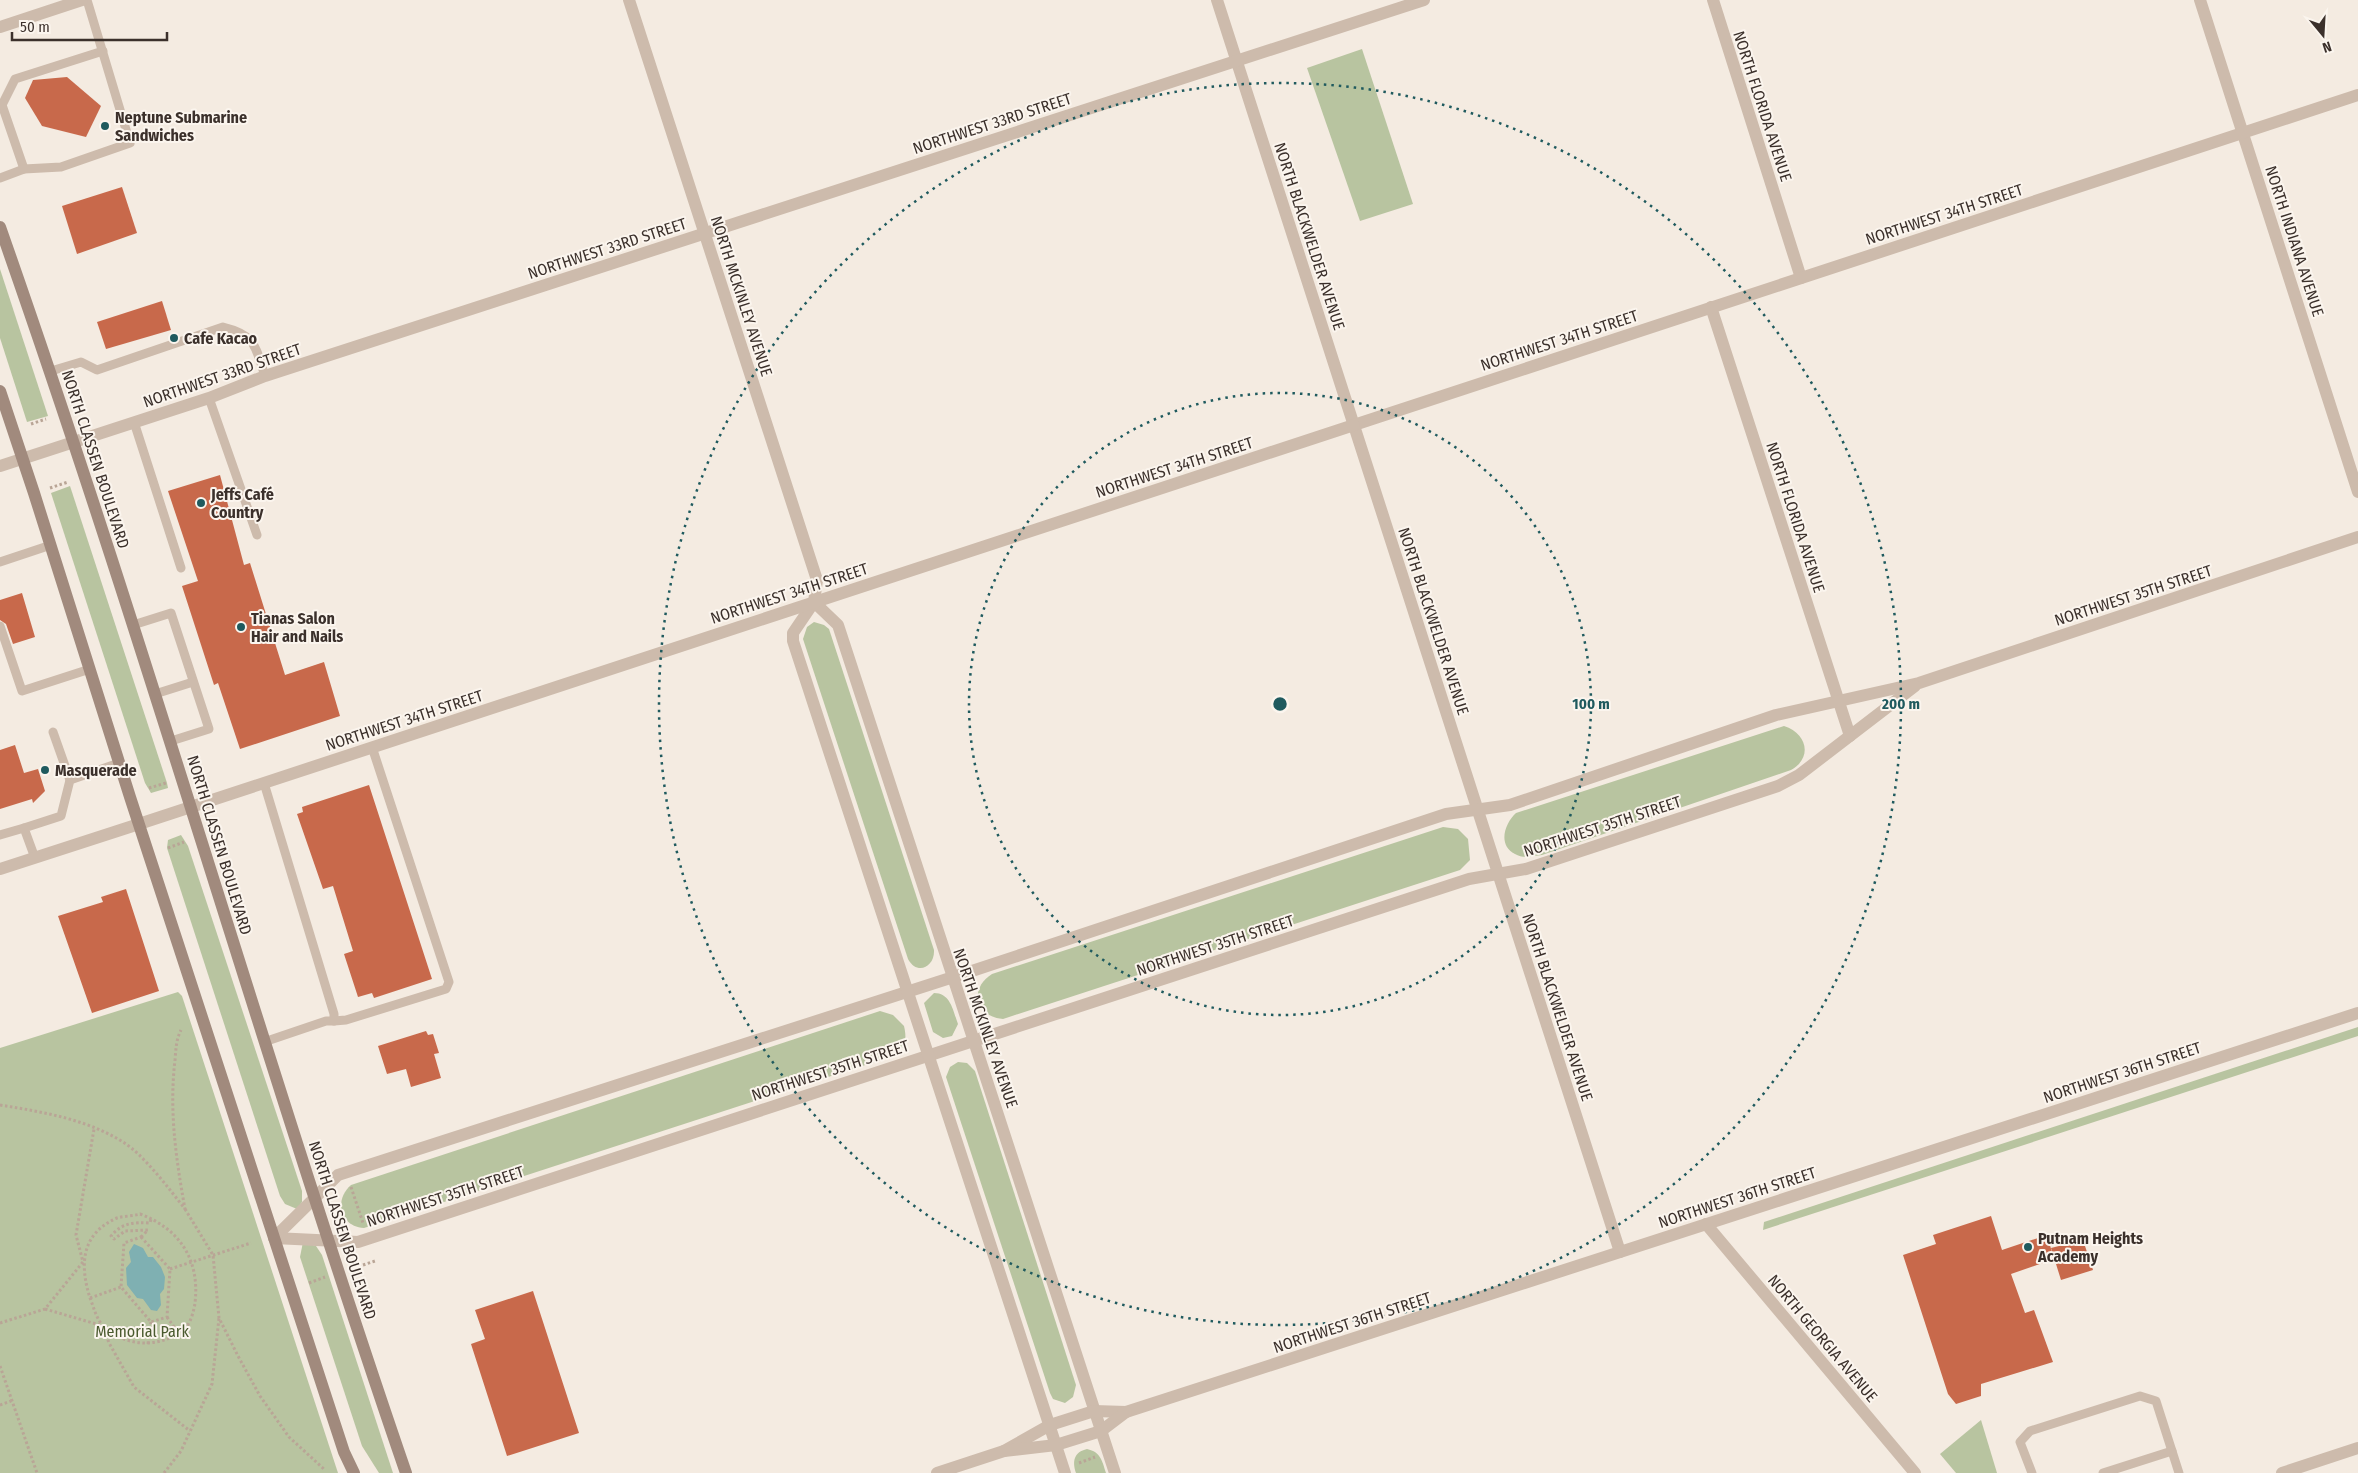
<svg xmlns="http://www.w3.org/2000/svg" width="2358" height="1473" viewBox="0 0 2358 1473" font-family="'Fira Sans Condensed',sans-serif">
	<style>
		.green { fill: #b8c4a0 }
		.water { fill: #7fb0b2 }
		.building { fill: #c8694b }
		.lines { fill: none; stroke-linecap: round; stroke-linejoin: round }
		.path { stroke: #b9a596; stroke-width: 3; stroke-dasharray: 2.5 2.5; stroke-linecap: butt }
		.service { stroke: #cdbbac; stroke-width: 9 }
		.minor { stroke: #cdbbac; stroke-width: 12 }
		.tertiary { stroke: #cdbbac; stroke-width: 12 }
		.secondary { stroke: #a18a7d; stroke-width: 12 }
		.ring { fill: none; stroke: #1f5a5e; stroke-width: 2.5; stroke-dasharray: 2.5 5 }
		.poi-dot { fill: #1f5a5e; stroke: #fbf5ee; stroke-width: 2 }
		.labels { text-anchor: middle; stroke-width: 4; stroke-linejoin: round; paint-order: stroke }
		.street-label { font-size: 16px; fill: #3b302b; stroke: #fbf5ee }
		.poi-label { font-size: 16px; font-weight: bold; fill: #3b302b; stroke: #fbf5ee; text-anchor: start }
		.park-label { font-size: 16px; fill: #4a5a2e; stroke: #fbf5ee }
		.centre { fill: #1f5a5e; stroke: #fbf5ee; stroke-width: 2.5 }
		.ring-label { font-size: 15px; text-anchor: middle; font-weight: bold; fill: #1f5a5e; stroke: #fbf5ee; stroke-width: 4; stroke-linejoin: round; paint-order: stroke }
	</style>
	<rect width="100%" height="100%" fill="#f4ebe1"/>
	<g class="green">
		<path d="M1362 49 1413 204 1360 221 1307 68Z"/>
		<path d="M0 269 48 416 27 422 0 338Z"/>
		<path d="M70 486 167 783 168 788 151 793 145 783 51 493Z"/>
		<path d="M814 622 824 625 829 629 934 950C935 967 917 976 908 959L803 639 807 627Z"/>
		<path d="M1784 726C1807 733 1813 758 1791 770L1542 855C1533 856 1523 859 1515 854 1497 845 1505 823 1516 813Z"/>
		<path d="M1443 827 1458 829 1468 839 1470 860 1460 870 1003 1019C976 1017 968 989 992 974Z"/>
		<path d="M181 835 188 846 302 1191V1202L297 1209 285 1204 280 1196 167 848 168 840Z"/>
		<path d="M178 992 182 996 338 1473H0V1048Z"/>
		<path d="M934 993C951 993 953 1011 958 1024L952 1036 943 1038 933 1032 924 1003Z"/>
		<path d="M880 1011 893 1015 904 1026C907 1039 906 1049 893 1056L364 1228C339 1226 334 1200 351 1185Z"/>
		<path d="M2358 1027V1036L1763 1230 1764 1222Z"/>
		<path d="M958 1062 967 1063 975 1071 1076 1385 1073 1397 1065 1403 1053 1399 1050 1393 946 1077 950 1067Z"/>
		<path d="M303 1242 316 1246 322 1255 393 1473H379L362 1446 300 1257Z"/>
		<path d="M1981 1420 1997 1473H1956L1940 1454Z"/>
		<path d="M1087 1449C1101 1452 1102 1461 1106 1473H1076C1072 1461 1074 1452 1087 1449Z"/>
	</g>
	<path class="water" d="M134 1244 143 1248 148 1257H153L161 1267 165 1277 164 1289 160 1294 161 1305 157 1311 151 1310 143 1299 137 1298 127 1285 126 1268 131 1262 129 1252Z"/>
	<g class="building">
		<path d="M67 77 101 106 86 137 42 126 25 98 33 80Z"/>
		<path d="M122 187 137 233 77 254 62 206Z"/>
		<path d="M162 301 171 330 106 349 97 322Z"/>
		<path d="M220 475 244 565 250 563 285 675 324 662 340 716 240 749 218 683 214 685 182 586 198 581 168 491Z"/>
		<path d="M22 593 35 637 13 644 6 624 0 620V600Z"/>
		<path d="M15 745 24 773 38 769 45 791 33 803 32 799 0 809V750Z"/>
		<path d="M369 785 432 979 374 998 372 993 358 997 344 954 353 951 333 886 323 889 297 814 303 812 302 807Z"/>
		<path d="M126 889 159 991 92 1013 58 916 103 902 101 897Z"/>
		<path d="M426 1031 428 1035 433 1034 439 1053 434 1054 441 1078 411 1087 406 1069 387 1074 378 1046Z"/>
		<path d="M1991 1216 2002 1250 2047 1235 2054 1259 2011 1274 2025 1313 2034 1310 2053 1362 1981 1384V1396L1956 1404 1948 1394 1903 1255 1936 1244 1933 1235Z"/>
		<path d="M2083 1240 2093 1270 2061 1280 2051 1248Z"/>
		<path d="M533 1291 579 1433 507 1456 471 1344 485 1339 475 1310Z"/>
	</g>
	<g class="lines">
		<g class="path">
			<path d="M31 424 46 419"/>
			<path d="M50 488 68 482"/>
			<path d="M149 788 166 783"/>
			<path d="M168 848 184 842"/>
			<path d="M0 1105C43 1112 86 1119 123 1142 144 1155 170 1190 185 1209 176 1159 169 1111 175 1060 176 1049 176 1040 181 1030"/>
			<path d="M351 1187 363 1223"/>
			<path d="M185 1209 213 1255 219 1318 238 1356 260 1396 289 1437 325 1470"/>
			<path d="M140 1214C180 1229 200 1260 195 1303 194 1310 191 1322 186 1327 162 1349 127 1348 103 1326 96 1318 94 1308 90 1298 80 1266 80 1234 117 1218 124 1216 133 1216 140 1214Z"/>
			<path d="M141 1237 170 1269 167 1317 151 1322 121 1287 124 1243Z"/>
			<path d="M141 1237 148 1230 125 1231 114 1239 111 1236C122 1223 133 1222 150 1223L151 1219"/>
			<path d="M363 1265 375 1261"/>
			<path d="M170 1269 251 1243"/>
			<path d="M309 1283 325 1277"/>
			<path d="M90 1298 121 1287"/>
			<path d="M45 1309 103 1326 109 1343 134 1387 190 1431"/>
			<path d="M167 1317 179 1334"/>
			<path d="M0 1323 45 1309 83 1262 76 1235 94 1129"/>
			<path d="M148 1344 151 1322"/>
			<path d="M0 1366 37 1473"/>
			<path d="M0 1405 11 1401"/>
			<path d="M1079 1463 1095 1457"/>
			<path d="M164 1473 181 1451 212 1384 219 1318"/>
		</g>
		<g class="service">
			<path d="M0 105H2L24 169"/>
			<path d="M2 105 15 79 103 51"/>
			<path d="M0 178 24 169 61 167 130 143 87 0"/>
			<path d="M51 371 81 362 97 370 223 327C256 335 255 346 265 376"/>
			<path d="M209 398 257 535"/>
			<path d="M134 422 181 568"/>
			<path d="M0 562 51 545"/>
			<path d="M133 625 171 613 209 729 171 741"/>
			<path d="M0 626 22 691 90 669"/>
			<path d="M155 694 193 682"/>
			<path d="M53 732 70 780"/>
			<path d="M264 783 334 1014V1021H326L264 1042"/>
			<path d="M0 835 24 828"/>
			<path d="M35 858 24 828 61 816 70 780 119 763"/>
			<path d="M334 1021 346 1020 446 989 449 982 372 747"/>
			<path d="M2032 1473 2020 1442 2030 1431 2140 1396 2156 1401 2179 1473"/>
			<path d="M2103 1473 2172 1451"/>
		</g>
		<g class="minor">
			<path d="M1217 0 1620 1252"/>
			<path d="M1713 0 1801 278"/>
			<path d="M2200 0 2358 492"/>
			<path d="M0 27 82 0"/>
			<path d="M1711 307 1850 736"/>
			<path d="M1354 425 2358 95"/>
			<path d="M0 466 209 398 265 376 1424 0"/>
			<path d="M0 869 139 824"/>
			<path d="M1706 1224 1915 1473"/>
			<path d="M274 1238 338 1175 972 971 1446 814 1510 805 1776 715 1919 683 2358 537"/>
			<path d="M274 1238 358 1242 1469 879 1526 869 1778 786 1799 775 1915 686"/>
			<path d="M2282 1473 2358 1448"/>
		</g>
		<g class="tertiary">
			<path d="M629 0 817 580 814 602 793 633V641L1065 1473"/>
			<path d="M814 602 838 625 1115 1473"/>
			<path d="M139 824 1354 425"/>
			<path d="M1004 1451 1050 1425 1094 1411 1126 1412 2358 1013"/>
			<path d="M937 1473 1004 1451 1056 1445 1101 1431 1126 1412"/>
		</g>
		<g class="secondary">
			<path d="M0 227C145 639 264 1060 406 1473"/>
			<path d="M0 391 34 493 130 797 344 1452 354 1473"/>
		</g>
	</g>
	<g class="ring">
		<circle cx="1280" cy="704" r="311"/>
		<circle cx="1280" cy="704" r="621"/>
	</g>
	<g class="poi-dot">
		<circle cx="105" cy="126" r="5"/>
		<circle cx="174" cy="338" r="5"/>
		<circle cx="201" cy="503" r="5"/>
		<circle cx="241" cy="627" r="5"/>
		<circle cx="45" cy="770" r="5"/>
		<circle cx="2028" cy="1247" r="5"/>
	</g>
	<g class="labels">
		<g class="street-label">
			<text transform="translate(1763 106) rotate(72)" y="6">NORTH FLORIDA AVENUE</text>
			<text transform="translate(992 123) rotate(-18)" y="6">NORTHWEST 33RD STREET</text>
			<text transform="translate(1944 214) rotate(-18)" y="6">NORTHWEST 34TH STREET</text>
			<text transform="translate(1310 236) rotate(72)" y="6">NORTH BLACKWELDER AVENUE</text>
			<text transform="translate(2295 241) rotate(72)" y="6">NORTH INDIANA AVENUE</text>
			<text transform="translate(607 248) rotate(-18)" y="6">NORTHWEST 33RD STREET</text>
			<text transform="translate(742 296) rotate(72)" y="6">NORTH MCKINLEY AVENUE</text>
			<text transform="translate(1559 340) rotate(-18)" y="6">NORTHWEST 34TH STREET</text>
			<text transform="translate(222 375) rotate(-19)" y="6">NORTHWEST 33RD STREET</text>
			<text transform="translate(96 459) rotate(72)" y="6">NORTH CLASSEN BOULEVARD</text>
			<text transform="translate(1174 467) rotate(-18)" y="6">NORTHWEST 34TH STREET</text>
			<text transform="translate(1796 517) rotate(72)" y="6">NORTH FLORIDA AVENUE</text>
			<text transform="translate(789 593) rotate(-18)" y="6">NORTHWEST 34TH STREET</text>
			<text transform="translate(2133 595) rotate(-18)" y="6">NORTHWEST 35TH STREET</text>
			<text transform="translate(1434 621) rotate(72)" y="6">NORTH BLACKWELDER AVENUE</text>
			<text transform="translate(404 720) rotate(-18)" y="6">NORTHWEST 34TH STREET</text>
			<text transform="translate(1602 826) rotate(-18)" y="6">NORTHWEST 35TH STREET</text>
			<text transform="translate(220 845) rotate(73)" y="6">NORTH CLASSEN BOULEVARD</text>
			<text transform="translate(1215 945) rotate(-18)" y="6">NORTHWEST 35TH STREET</text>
			<text transform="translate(1558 1007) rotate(72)" y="6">NORTH BLACKWELDER AVENUE</text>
			<text transform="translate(986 1028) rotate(71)" y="6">NORTH MCKINLEY AVENUE</text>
			<text transform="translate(830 1070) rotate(-18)" y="6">NORTHWEST 35TH STREET</text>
			<text transform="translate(2122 1072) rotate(-18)" y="6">NORTHWEST 36TH STREET</text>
			<text transform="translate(445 1196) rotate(-18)" y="6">NORTHWEST 35TH STREET</text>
			<text transform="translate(1737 1197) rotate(-18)" y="6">NORTHWEST 36TH STREET</text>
			<text transform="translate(343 1230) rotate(72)" y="6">NORTH CLASSEN BOULEVARD</text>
			<text transform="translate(1352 1322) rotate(-18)" y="6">NORTHWEST 36TH STREET</text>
			<text transform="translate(1823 1338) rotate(50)" y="6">NORTH GEORGIA AVENUE</text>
		</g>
		<g class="poi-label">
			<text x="115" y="123">Neptune Submarine<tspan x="115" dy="18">Sandwiches</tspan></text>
			<text x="184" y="344">Cafe Kacao</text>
			<text x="211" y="500">Jeffs Café<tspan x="211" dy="18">Country</tspan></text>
			<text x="251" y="624">Tianas Salon<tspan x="251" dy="18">Hair and Nails</tspan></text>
			<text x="55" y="776">Masquerade</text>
			<text x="2038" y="1244">Putnam Heights<tspan x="2038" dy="18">Academy</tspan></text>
		</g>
		<g class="park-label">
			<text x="142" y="1337">Memorial Park</text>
		</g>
	</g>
	<circle cx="1280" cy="704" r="8" class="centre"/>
	<g class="ring-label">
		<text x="1591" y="709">100 m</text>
		<text x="1901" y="709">200 m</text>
	</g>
	<g transform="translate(2323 35) rotate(162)" stroke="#fbf5ee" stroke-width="4" paint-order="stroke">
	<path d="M0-4L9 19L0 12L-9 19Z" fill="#3b302b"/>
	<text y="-8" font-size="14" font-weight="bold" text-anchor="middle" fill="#3b302b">N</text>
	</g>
	<path d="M12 32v8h155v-8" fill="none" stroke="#3b302b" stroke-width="2.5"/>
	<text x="20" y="32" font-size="15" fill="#3b302b" stroke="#fbf5ee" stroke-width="4" paint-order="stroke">50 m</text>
</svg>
